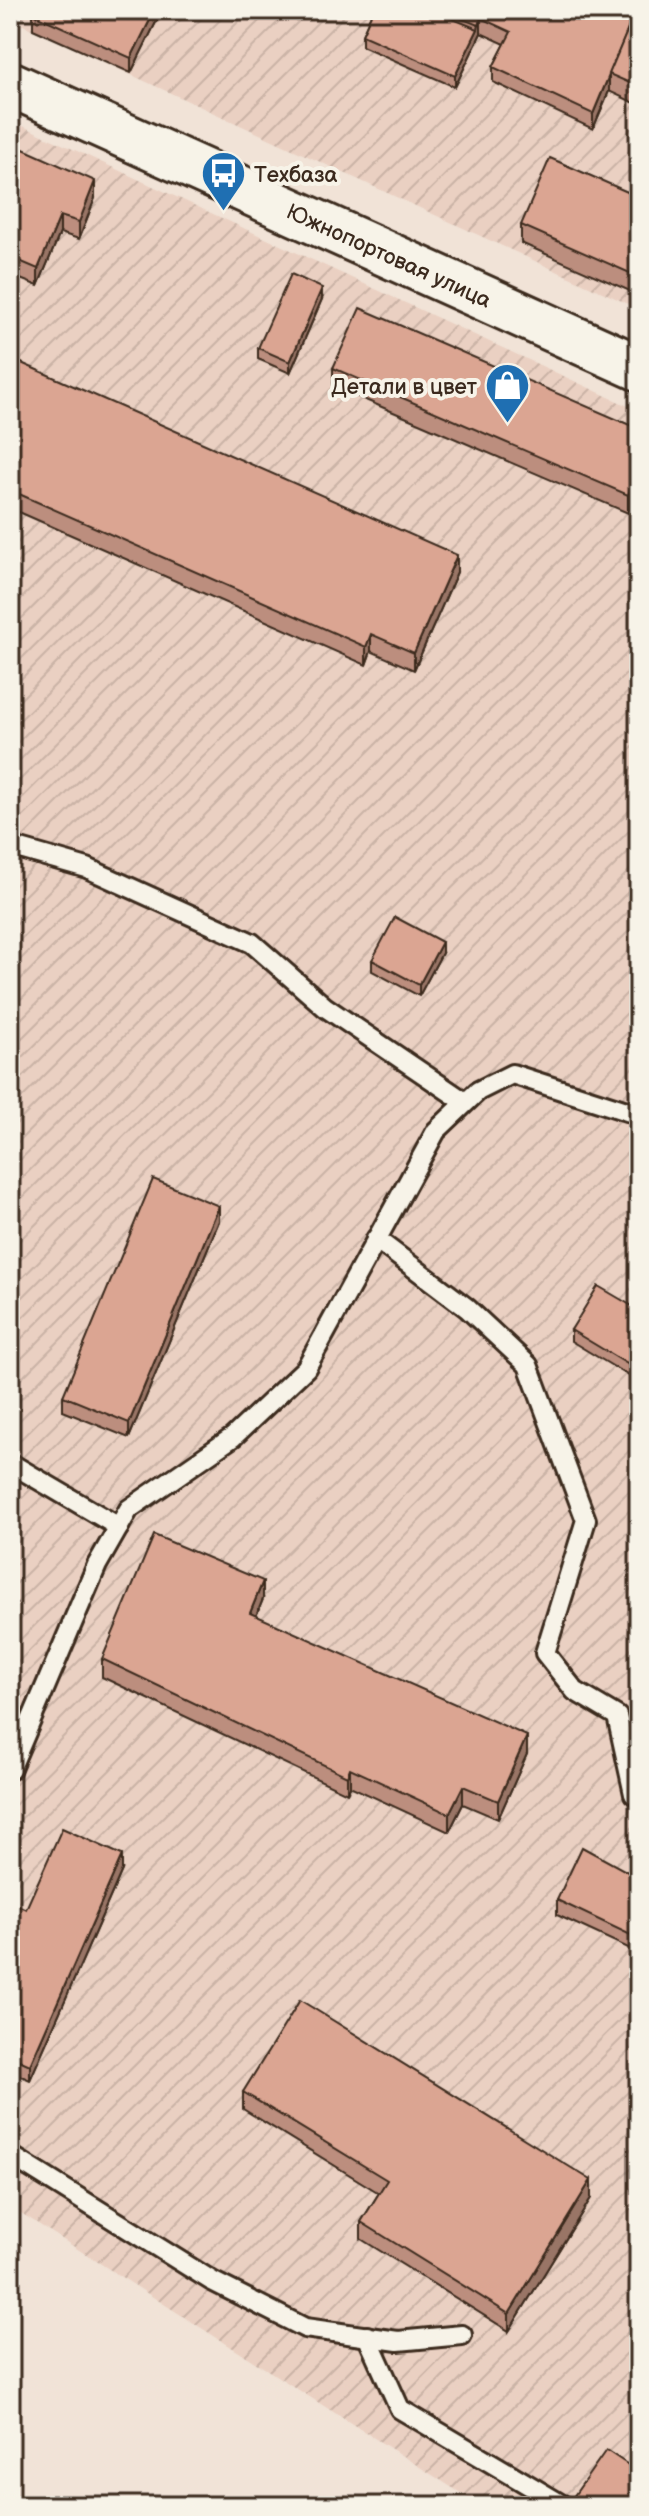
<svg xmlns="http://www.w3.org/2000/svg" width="649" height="2516" viewBox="0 0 649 2516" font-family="'Balsamiq Sans',sans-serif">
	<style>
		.industrial { fill: url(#industrial-furrows) }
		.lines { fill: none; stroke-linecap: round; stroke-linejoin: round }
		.service-casing { stroke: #3b2a1e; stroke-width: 24 }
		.tertiary-casing { stroke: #3b2a1e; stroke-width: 50 }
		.service { stroke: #f7f3e8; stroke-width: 18 }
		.tertiary { stroke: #f7f3e8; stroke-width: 44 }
		.wall { fill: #bc8e7e; stroke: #3b2a1e; stroke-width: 2 }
		.shaded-wall { fill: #997466; stroke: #3b2a1e; stroke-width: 2 }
		.building { fill: #dba592; stroke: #3b2a1e; stroke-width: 2 }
		.labels { text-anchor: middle; stroke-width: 8; stroke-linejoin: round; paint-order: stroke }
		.poi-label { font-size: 22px; fill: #3b2a1e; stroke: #f7f3e8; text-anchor: start }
		.street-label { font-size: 22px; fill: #3b2a1e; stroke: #f7f3e8 }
	</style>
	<defs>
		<pattern id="industrial-furrows" width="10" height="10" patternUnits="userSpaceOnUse" patternTransform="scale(2)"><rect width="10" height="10" fill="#ead0c2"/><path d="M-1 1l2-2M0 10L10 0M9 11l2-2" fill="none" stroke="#cab3a6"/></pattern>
	</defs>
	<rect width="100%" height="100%" fill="#f1e3d7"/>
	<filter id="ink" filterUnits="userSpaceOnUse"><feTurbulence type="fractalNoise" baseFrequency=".0125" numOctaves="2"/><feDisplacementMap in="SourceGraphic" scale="16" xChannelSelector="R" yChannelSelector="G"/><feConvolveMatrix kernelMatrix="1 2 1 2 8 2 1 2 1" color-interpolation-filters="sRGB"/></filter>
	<g filter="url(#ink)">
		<g class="industrial">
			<path d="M10 10H639V309L10 19Z"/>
			<path d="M10 120 639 411V2506H481L10 2206Z"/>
		</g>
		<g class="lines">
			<defs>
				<g id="service">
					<path d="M10 846 87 868 252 943 325 1007 465 1102"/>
					<path d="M376 1239 467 1308 528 1365 586 1520 545 1653 575 1691 617 1716 634 1794"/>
					<path d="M10 1463 119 1527"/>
					<path d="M10 1770 97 1565 129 1509 233 1437 306 1368 436 1131 478 1091 512 1074 639 1115"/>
					<path d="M10 2155 212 2281 305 2328 398 2341 462 2335"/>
					<path d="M367 2336 400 2409 564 2506"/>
				</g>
				<g id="tertiary">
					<path id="s1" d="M10 84 639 368"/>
				</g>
			</defs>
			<use href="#service" class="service-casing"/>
			<use href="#tertiary" class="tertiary-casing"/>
			<use href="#service" class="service"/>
			<use href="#tertiary" class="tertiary"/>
		</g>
		<g class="wall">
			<path d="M35 10H162L131 73 33 29V14Z"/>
			<path d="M373 10H639V105L609 91 593 129 493 82V67L505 44 481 33 455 87 362 46V35Z"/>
			<path d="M10 143 95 198 79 239 60 233 38 286 10 275Z"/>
			<path d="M639 197V295L521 243V225Z"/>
			<path d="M322 299 290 373 258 359V348Z"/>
			<path d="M10 358 457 572 414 670 371 651 366 665 10 508Z"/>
			<path d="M333 368 639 429V489L628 513 333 386Z"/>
			<path d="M442 953 419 996 372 971V960Z"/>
			<path d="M219 1221 129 1438 63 1411V1396Z"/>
			<path d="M639 1310V1382L571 1341V1330Z"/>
			<path d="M263 1599 256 1616 527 1754 498 1819 463 1804 449 1832 350 1786 347 1793 102 1677V1659Z"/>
			<path d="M122 1870 30 2080 10 2071V1902L26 1909Z"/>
			<path d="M639 1878V1953L557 1915V1900Z"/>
			<path d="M243 2092 591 2198 509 2331 361 2239V2222L379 2193 243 2109Z"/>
			<path d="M571 2500 639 2506H571Z"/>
		</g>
		<g class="shaded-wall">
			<path d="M155 10H162L131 73V58Z"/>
			<path d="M481 18V33L455 87V76L478 29Z"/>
			<path d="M609 76V91L593 129V114Z"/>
			<path d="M95 181V198L79 239V222Z"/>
			<path d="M60 216V233L38 286V269Z"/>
			<path d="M322 288V299L290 373V362Z"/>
			<path d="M639 471V489L628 513V495Z"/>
			<path d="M457 555V572L414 670V653Z"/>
			<path d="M371 634V651L366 665V647Z"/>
			<path d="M442 942V953L419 996V985Z"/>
			<path d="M219 1206V1221L129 1438V1423Z"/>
			<path d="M263 1581V1599L250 1631V1613Z"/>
			<path d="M527 1736V1754L498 1819V1801Z"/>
			<path d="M350 1768V1786L347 1793V1776Z"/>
			<path d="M463 1786V1804L449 1832V1814Z"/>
			<path d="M122 1855V1870L30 2080V2065Z"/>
			<path d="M591 2180V2198L509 2331V2314Z"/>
			<path d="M639 2494V2505L631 2506Z"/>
		</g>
		<g class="building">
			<path d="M35 10H155L131 58 33 14Z"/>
			<path d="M373 10H431L478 29 455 76 362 35Z"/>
			<path d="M441 10H638H636L593 114 493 67 511 32 481 18 478 25Z"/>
			<path d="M636 10 639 11V87L609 74Z"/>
			<path d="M10 143 95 181 79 222 60 216 38 269 10 257Z"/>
			<path d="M550 158 639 197V277L521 225Z"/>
			<path d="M291 274 322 288 290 362 258 348Z"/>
			<path d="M360 308 639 429V471L628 495 333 368Z"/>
			<path d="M10 358 457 555 414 653 371 634 366 647 10 490Z"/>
			<path d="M395 917 442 942 419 985 372 960Z"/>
			<path d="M153 1179 219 1206 129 1423 63 1396Z"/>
			<path d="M598 1286 639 1310V1371L571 1330Z"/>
			<path d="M154 1535 263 1581 250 1613 527 1736 498 1801 463 1786 449 1814 350 1768 347 1776 102 1659Z"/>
			<path d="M62 1828 122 1855 30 2065 10 2056V1943L12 1938 10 1937V1902L26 1909Z"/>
			<path d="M582 1847 639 1878V1939L557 1900Z"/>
			<path d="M300 2000 591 2180 509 2314 361 2222 387 2180 243 2092Z"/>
			<path d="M606 2450 639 2472V2494L631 2506H581L571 2500Z"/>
		</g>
	</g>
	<defs>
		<symbol id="bus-pin" viewBox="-11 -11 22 30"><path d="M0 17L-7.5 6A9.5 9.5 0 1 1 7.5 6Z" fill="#1f6fb2" stroke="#f7f3e8"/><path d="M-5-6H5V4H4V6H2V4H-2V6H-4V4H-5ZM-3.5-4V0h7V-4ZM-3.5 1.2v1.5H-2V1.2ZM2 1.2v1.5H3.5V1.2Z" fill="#fff"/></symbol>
		<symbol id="shop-pin" viewBox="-11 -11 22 30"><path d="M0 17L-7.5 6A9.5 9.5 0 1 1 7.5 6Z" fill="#1f6fb2" stroke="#f7f3e8"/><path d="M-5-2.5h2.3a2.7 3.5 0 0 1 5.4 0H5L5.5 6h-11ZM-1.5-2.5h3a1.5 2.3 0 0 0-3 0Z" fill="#fff"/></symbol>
	</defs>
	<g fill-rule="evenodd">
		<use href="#bus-pin" x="198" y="148" width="51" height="69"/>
		<use href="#shop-pin" x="482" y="360" width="51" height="69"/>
	</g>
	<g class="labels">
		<g class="poi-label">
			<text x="254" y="182">Техбаза</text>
			<text x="477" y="394" text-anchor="end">Детали в цвет</text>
		</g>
		<g class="street-label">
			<text dy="8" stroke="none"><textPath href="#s1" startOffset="416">Южнопортовая улица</textPath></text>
		</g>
	</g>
	<rect width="649" height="2516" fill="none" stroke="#f7f3e8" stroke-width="40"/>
	<rect x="20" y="20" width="609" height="2476" fill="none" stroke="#3b2a1e" stroke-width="3" filter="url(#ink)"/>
</svg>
